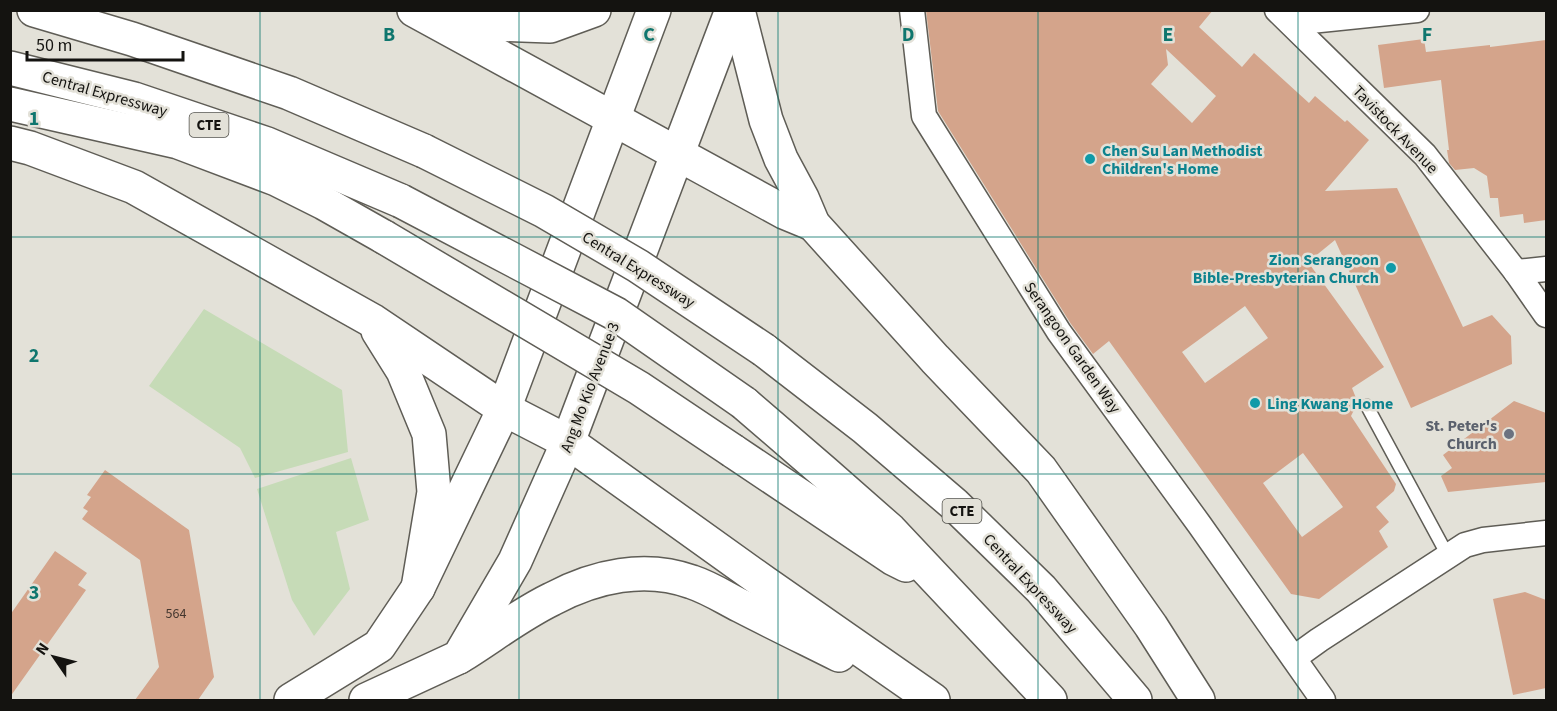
<svg xmlns="http://www.w3.org/2000/svg" width="1557" height="711" viewBox="0 0 1557 711" font-family="'Source Sans 3',sans-serif">
	<style>
		.green { fill: #c6dbb7 }
		.building { fill: #d4a48b; fill-rule: evenodd }
		.lines { fill: none; stroke-linecap: round; stroke-linejoin: round }
		.service-casing { stroke: #5f5d56; stroke-width: 15 }
		.minor-casing { stroke: #5f5d56; stroke-width: 27 }
		.primary-casing { stroke: #5f5d56; stroke-width: 36 }
		.trunk-casing { stroke: #5f5d56; stroke-width: 36 }
		.motorway-casing { stroke: #5f5d56; stroke-width: 36 }
		.service { stroke: #fff; stroke-width: 12 }
		.minor { stroke: #fff; stroke-width: 24 }
		.primary { stroke: #fff; stroke-width: 33 }
		.trunk { stroke: #fff; stroke-width: 33 }
		.motorway { stroke: #fff; stroke-width: 33 }
		.motorway-bridge-casing { stroke: #5f5d56; stroke-width: 36; stroke-linecap: butt }
		.motorway-bridge { stroke: #fff; stroke-width: 33 }
		.grid { fill: none; stroke: #0f766e; stroke-width: 1.5; stroke-opacity: 0.55 }
		.culture-dot { fill: #0f9aa8; stroke: #e3e1d8; stroke-width: 2 }
		.worship-dot { fill: #6b7280; stroke: #e3e1d8; stroke-width: 2 }
		.labels { text-anchor: middle; stroke-width: 5; stroke-linejoin: round; paint-order: stroke }
		.number-label { font-size: 14px; fill: #44372f }
		.shield { fill: #e3e1d8; stroke: #52514c; stroke-width: 1.5 }
		.shield-label { font-size: 15px; font-weight: bold; fill: #141310 }
		.street-label { font-size: 16px; fill: #141310; stroke: #e3e1d8 }
		.culture-label { font-size: 16px; font-weight: bold; fill: #0d838f; stroke: #e3e1d8; text-anchor: start }
		.worship-label { font-size: 16px; font-weight: bold; fill: #5b616d; stroke: #e3e1d8; text-anchor: end }
		.grid-label { font-size: 20px; text-anchor: middle; font-weight: bold; fill: #0f766e; stroke: #e3e1d8; stroke-width: 5; stroke-linejoin: round; paint-order: stroke }
	</style>
	<rect width="100%" height="100%" fill="#e3e1d8"/>
	<g class="green">
		<path d="M204 309 342 390 348 452 255 478 240 448 149 386Z"/>
		<path d="M351 458 369 520 336 532 350 589 314 636 292 600 257 489Z"/>
	</g>
	<g class="building">
		<path d="M926 10H1213L1199 27 1242 67 1254 53 1309 103 1315 96 1345 122 1347 120 1369 140 1325 191 1397 188 1463 327 1492 315 1511 336 1512 364 1411 408 1335 240 1308 262 1384 367 1352 388 1356 398 1355 408 1351 416 1396 484 1394 491 1376 507 1389 522 1379 531 1388 547 1319 599 1291 594 1109 341 1093 354 1071 324 938 111ZM1166 49 1216 96 1192 123 1151 84 1168 65ZM1245 306 1268 338 1205 383 1182 352ZM1303 453 1343 507 1302 537 1263 483Z"/>
		<path d="M1424 39 1426 52 1490 45V47L1546 40V220L1524 223 1523 214 1500 217 1498 198H1490L1487 176 1474 168 1455 170 1449 163 1447 150H1449L1441 80 1384 88 1378 45Z"/>
		<path d="M1514 401 1546 413V482L1448 492 1441 476 1452 468 1443 455Z"/>
		<path d="M105 470 189 530 214 677 198 700H135L159 667 140 560 82 519 88 511 83 508 91 497 87 495Z"/>
		<path d="M55 551 87 573 78 585 86 590 10 697V615Z"/>
		<path d="M1525 592 1546 600V688L1513 695 1493 599Z"/>
	</g>
	<g class="lines">
		<defs>
			<path id="service" d="M1367 406 1448 556"/>
			<g id="minor">
				<path d="M912 10 924 116 1059 332 1199 524 1323 700"/>
				<path d="M1277 10 1425 155 1516 272 1546 315"/>
				<path d="M1291 23 1417 10"/>
				<path d="M1516 272 1546 269"/>
				<path d="M1294 658 1319 640 1465 545 1483 540 1546 533"/>
			</g>
			<g id="primary">
				<path d="M291 700 379 646 418 588 504 409"/>
				<path d="M366 700 459 657 515 561 568 442"/>
			</g>
			<g id="trunk">
				<path d="M504 409 654 10"/>
				<path d="M568 442 732 10"/>
			</g>
			<g id="motorway">
				<path d="M34 10 132 39 289 93 424 151"/>
				<path d="M414 10 784 212 813 224"/>
				<path d="M738 10 766 120 781 159 802 198 813 224 935 359 1041 470 1151 626 1198 700"/>
				<path d="M440 13 490 24 550 26 594 10"/>
				<path d="M10 68 134 99 267 144 401 201"/>
				<path d="M10 104 178 142 276 179 324 203 384 237"/>
				<path d="M10 143 30 148 134 187 373 321 504 409 568 442 765 583 933 700"/>
				<path d="M378 331 403 371 429 434 434 492 418 588"/>
				<path d="M764 350 865 428 954 504 1041 589 1135 700"/>
				<path d="M744 403 824 472 890 530 1050 700"/>
				<path d="M733 451 894 559 906 565"/>
				<path d="M459 657C490 638 519 615 552 599 595 576 645 565 692 582 710 588 725 598 741 606 774 623 807 639 839 655"/>
			</g>
		</defs>
		<use href="#service" class="service-casing"/>
		<use href="#minor" class="minor-casing"/>
		<use href="#primary" class="primary-casing"/>
		<use href="#trunk" class="trunk-casing"/>
		<use href="#motorway" class="motorway-casing"/>
		<use href="#service" class="service"/>
		<use href="#minor" class="minor"/>
		<use href="#primary" class="primary"/>
		<use href="#trunk" class="trunk"/>
		<use href="#motorway" class="motorway"/>
		<defs>
			<g id="motorway-bridge">
				<path d="M424 151 544 211 638 266 764 350"/>
				<path d="M401 201 616 314 744 403"/>
				<path d="M384 237 639 388 733 451"/>
			</g>
		</defs>
		<use href="#motorway-bridge" class="motorway-bridge-casing"/>
		<use href="#motorway-bridge" class="motorway-bridge"/>
	</g>
	<path class="grid" d="M260 10V700M519 10V700M778 10V700M1038 10V700M1298 10V700M10 237H1546M10 474H1546"/>
	<g class="culture-dot">
		<circle cx="1090" cy="159" r="6"/>
		<circle cx="1391" cy="268" r="6"/>
		<circle cx="1255" cy="403" r="6"/>
	</g>
	<circle class="worship-dot" cx="1509" cy="434" r="6"/>
	<g class="labels">
		<g class="number-label">
			<text x="176" y="618">564</text>
		</g>
		<g class="shield">
			<rect x="189.5" y="113" width="39" height="24" rx="4.5"/>
			<rect x="942.5" y="499" width="39" height="24" rx="4.5"/>
		</g>
		<g class="shield-label">
			<text x="209" y="130">CTE</text>
			<text x="962" y="516">CTE</text>
		</g>
		<g class="street-label">
			<text transform="translate(105 93) rotate(16)" y="6">Central Expressway</text>
			<text transform="translate(1396 129) rotate(46)" y="6">Tavistock Avenue</text>
			<text transform="translate(639 269) rotate(32)" y="6">Central Expressway</text>
			<text transform="translate(1073 347) rotate(55)" y="6">Serangoon Garden Way</text>
			<text transform="translate(589 387) rotate(-69)" y="6">Ang Mo Kio Avenue 3</text>
			<text transform="translate(1031 583) rotate(47)" y="6">Central Expressway</text>
		</g>
		<g class="culture-label">
			<text x="1102" y="156">Chen Su Lan Methodist<tspan x="1102" dy="18">Children's Home</tspan></text>
			<text x="1379" y="265" text-anchor="end">Zion Serangoon<tspan x="1379" dy="18">Bible-Presbyterian Church</tspan></text>
			<text x="1267" y="409">Ling Kwang Home</text>
		</g>
		<g class="worship-label">
			<text x="1497" y="431">St. Peter's<tspan x="1497" dy="18">Church</tspan></text>
		</g>
	</g>
	<g class="grid-label">
		<text x="389" y="41">B</text>
		<text x="649" y="41">C</text>
		<text x="908" y="41">D</text>
		<text x="1168" y="41">E</text>
		<text x="1427" y="41">F</text>
		<text x="34" y="125">1</text>
		<text x="34" y="362">2</text>
		<text x="34" y="599">3</text>
	</g>
	<rect width="1557" height="711" fill="none" stroke="#141310" stroke-width="24"/>
	<g transform="translate(54 657) rotate(305)" stroke="#e3e1d8" stroke-width="4.5" paint-order="stroke">
	<path d="M0-4.5L10 22L0 15L-10 22Z" fill="#141310"/>
	<text y="-9" font-size="16" font-weight="bold" text-anchor="middle" fill="#141310">N</text>
	</g>
	<path d="M27 51v9h156v-9" fill="none" stroke="#141310" stroke-width="3"/>
	<text x="36" y="51" font-size="18" fill="#141310" stroke="#e3e1d8" stroke-width="4.5" paint-order="stroke">50 m</text>
</svg>
